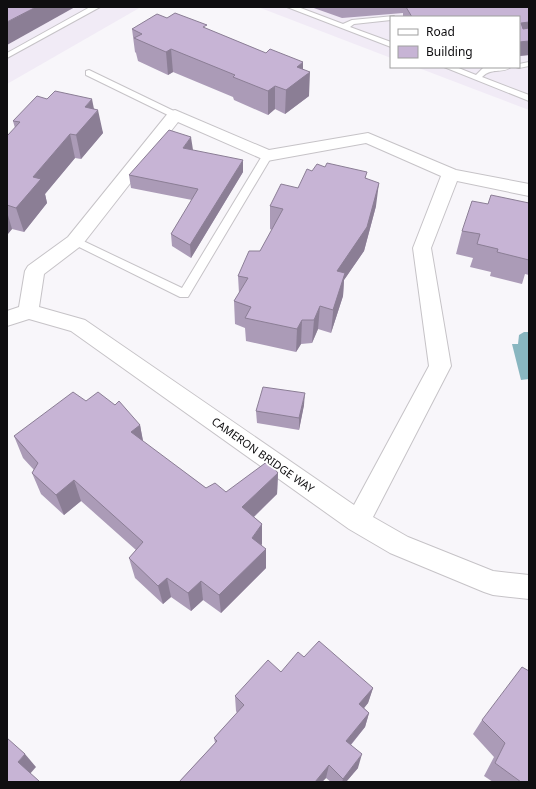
<svg xmlns="http://www.w3.org/2000/svg" width="536" height="789" viewBox="0 0 536 789" font-family="'Noto Sans',sans-serif">
	<style>
		.built { fill: #f1ebf6 }
		.water { fill: #89b6c0 }
		.lines { fill: none; stroke-linecap: round; stroke-linejoin: round }
		.service-casing { stroke: #c6c3c7; stroke-width: 2 }
		.minor-casing { stroke: #c6c3c7; stroke-width: 2 }
		.service { fill: #fff; fill-rule: evenodd }
		.minor { fill: #fff; fill-rule: evenodd }
		.wall { fill: #ab9bb7 }
		.shaded-wall { fill: #8b7e95 }
		.building { fill: #c7b4d5; stroke: #8b7e95 }
		.labels { text-anchor: middle; stroke-width: 3.5; stroke-linejoin: round; paint-order: stroke }
		.street-label { font-size: 11px; fill: #0f0e10; stroke: #fff }
	</style>
	<rect width="100%" height="100%" fill="#f8f6fa"/>
	<g class="built">
		<path d="M7 7H141L7 84Z"/>
		<path d="M258 7H529V110L416 67H519V17H391V58Z"/>
	</g>
	<path class="water" d="M524 332H529V379L521 380 512 344H518L519 335Z"/>
	<g class="lines">
		<defs>
			<g id="service">
				<path d="M90 7H100L7 58V53Z"/>
				<path d="M287 7H298L343 24 352 20 394 16 391 17V20L354 24 350 27 391 42V47Z"/>
				<path d="M529 62V66L519 68 516 67H519V64Z"/>
				<path d="M444 67H456L476 75 484 67H511C502 74 492 67 482 77L529 95V101Z"/>
				<path d="M89 70 178 113 179 115 178 117H172L86 75V71Z"/>
				<path d="M267 153 272 156 188 297H180L71 243 70 241 71 239H79L182 288 262 156Z"/>
			</g>
			<path id="minor" d="M175 110 269 150 368 133 456 170 529 184V196L457 181 431 248 451 366 373 517 408 537 493 571 529 575V599L493 595 484 592 390 553 349 529 71 331 29 319 7 326V311L19 307 25 271 28 266 68 237 169 112ZM178 122 267 161 366 143 441 176 413 248 429 366 354 505 85 320 39 307 44 274 82 245Z"/>
		</defs>
		<use href="#service" class="service-casing"/>
		<use href="#minor" class="minor-casing"/>
		<use href="#service" class="service"/>
		<use href="#minor" class="minor"/>
	</g>
	<g class="wall">
		<path d="M311 7H529V55L519 56V17H403V13L342 18Z"/>
		<path d="M167 18 207 29 303 69 309 96 285 114 275 109 268 115 234 100 233 97 173 72 168 75 138 61 136 53 135 52 132 29Z"/>
		<path d="M94 108 103 133 81 159 75 158 45 194 47 203 24 232 12 229 7 235V136L15 128 13 121Z"/>
		<path d="M192 150 243 172 191 258 172 246 171 234 192 200 131 188 129 175 193 150Z"/>
		<path d="M325 167 367 178 376 206 364 251 344 280 343 296 331 333 318 329 312 343 301 344 296 352 246 341 245 328 235 324 234 301 239 293 238 276 260 251 272 230 270 229V206L298 188 312 171Z"/>
		<path d="M529 203V275L525 274 522 284 490 276 491 272 470 267 473 258 456 254 462 231 488 204Z"/>
		<path d="M86 401 140 425 143 442 206 488 226 492 278 473 277 494 254 517 262 524V544L261 545 266 568 221 613 203 600 191 611 171 597 163 604 135 578 129 558 136 550 81 501 64 515 41 494 32 473 34 470 23 458 14 436Z"/>
		<path d="M304 405 299 430 257 423 256 411Z"/>
		<path d="M304 657 373 688 368 703 364 708 369 713 365 727 351 745 358 768 346 782H331L326 778 322 782H179L215 743 214 738 237 713 236 711 235 696 281 672Z"/>
		<path d="M529 671V782H493L484 776 494 757 473 734 482 720Z"/>
	</g>
	<g class="shaded-wall">
		<path d="M36 7H75L7 45V22Z"/>
		<path d="M529 22V36L519 37 521 23Z"/>
		<path d="M529 41V55L519 56V42Z"/>
		<path d="M171 49 173 72 168 75 166 52Z"/>
		<path d="M303 62V77L310 72 309 96 285 114 286 90 297 67Z"/>
		<path d="M275 86V109L268 115V91Z"/>
		<path d="M92 99 95 114 98 110 103 133 81 159 76 135 85 107Z"/>
		<path d="M70 134 75 158 45 194 47 203 24 232 16 208 33 177Z"/>
		<path d="M191 137 193 150 184 161 183 148Z"/>
		<path d="M243 160V172L191 258 190 245Z"/>
		<path d="M379 183 376 206 364 251 344 280 343 296 331 333 337 271Z"/>
		<path d="M7 212 12 229 7 235Z"/>
		<path d="M320 306 318 329 312 343 314 320Z"/>
		<path d="M302 320 301 344 296 352 297 329Z"/>
		<path d="M305 393 304 405 299 430V418Z"/>
		<path d="M140 425 144 446 131 432Z"/>
		<path d="M278 473 277 494 243 527 242 507Z"/>
		<path d="M74 480 81 501 64 515 56 495Z"/>
		<path d="M262 524V544L253 558 252 538Z"/>
		<path d="M266 549V568L221 613 219 595Z"/>
		<path d="M167 578 171 597 163 604 158 586Z"/>
		<path d="M201 581 203 600 191 611 188 593Z"/>
		<path d="M373 688 368 703 355 719 359 704Z"/>
		<path d="M369 713 365 727 343 754 346 741Z"/>
		<path d="M25 754 36 767 29 775 18 762Z"/>
		<path d="M362 754 358 768 346 782H342L343 779Z"/>
		<path d="M329 765 326 778 322 782H315Z"/>
	</g>
	<g class="building">
		<path d="M7 7H36L7 22Z"/>
		<path d="M406 7H529V22L521 23 523 29 529 28V41L519 42V17H412Z"/>
		<path d="M175 13 207 25 203 27 266 53 270 49 303 62 297 67 310 72 286 90 275 86 268 91 233 77 235 75 171 49 166 52 134 38 142 34 132 29 157 14 167 18Z"/>
		<path d="M55 91 92 99 85 107 98 110 76 135 70 134 33 177 41 179 16 208 7 205V136L20 122 13 121 37 96 47 99Z"/>
		<path d="M169 130 191 137 183 148 243 160 190 245 171 234 198 189 129 175Z"/>
		<path d="M327 163 367 172 365 178 379 183 367 227 337 271 345 273 333 310 320 306 314 320H302L297 329 245 318 251 307 234 301 248 278 238 276 249 251H260L283 209 270 206 281 184 298 188 307 169 312 171 317 164 325 167Z"/>
		<path d="M491 195 529 203V260L497 252 498 249 477 244 480 234 462 231 472 201 488 204Z"/>
		<path d="M263 387 305 393 299 418 256 411Z"/>
		<path d="M73 392 86 401 98 392 115 405 119 401 140 425 131 432 206 488 215 483 226 492 268 461 278 473 242 507 262 524 252 538 266 549 219 595 201 581 188 593 167 578 158 586 129 558 143 542 74 480 56 495 32 473 38 463 14 436Z"/>
		<path d="M319 641 373 688 359 704 369 713 346 741 362 754 343 779 329 765 315 782H179L217 741 214 738 244 705 235 696 268 660 281 672 298 652 304 657Z"/>
		<path d="M522 667 529 671V782H521L495 763 505 743 482 720Z"/>
		<path d="M7 738 25 754 18 762 39 781 37 782H7Z"/>
	</g>
	<g class="labels">
		<g class="street-label">
			<text transform="translate(263 455) rotate(35)" y="4">CAMERON BRIDGE WAY</text>
		</g>
	</g>
	<rect width="536" height="789" fill="none" stroke="#0f0e10" stroke-width="16"/>
	<rect x="390" y="16" width="130" height="52" fill="#ffffff" stroke="#9f9f9f"/>
	<rect x="398" y="29" width="20" height="6" fill="#ffffff" stroke="#9f9f9f"/>
	<text x="426" y="36" font-size="12" fill="#0f0e10">Road</text>
	<rect x="398" y="46" width="20" height="12" fill="#c7b4d5" stroke="#9f9f9f"/>
	<text x="426" y="56" font-size="12" fill="#0f0e10">Building</text>
</svg>
